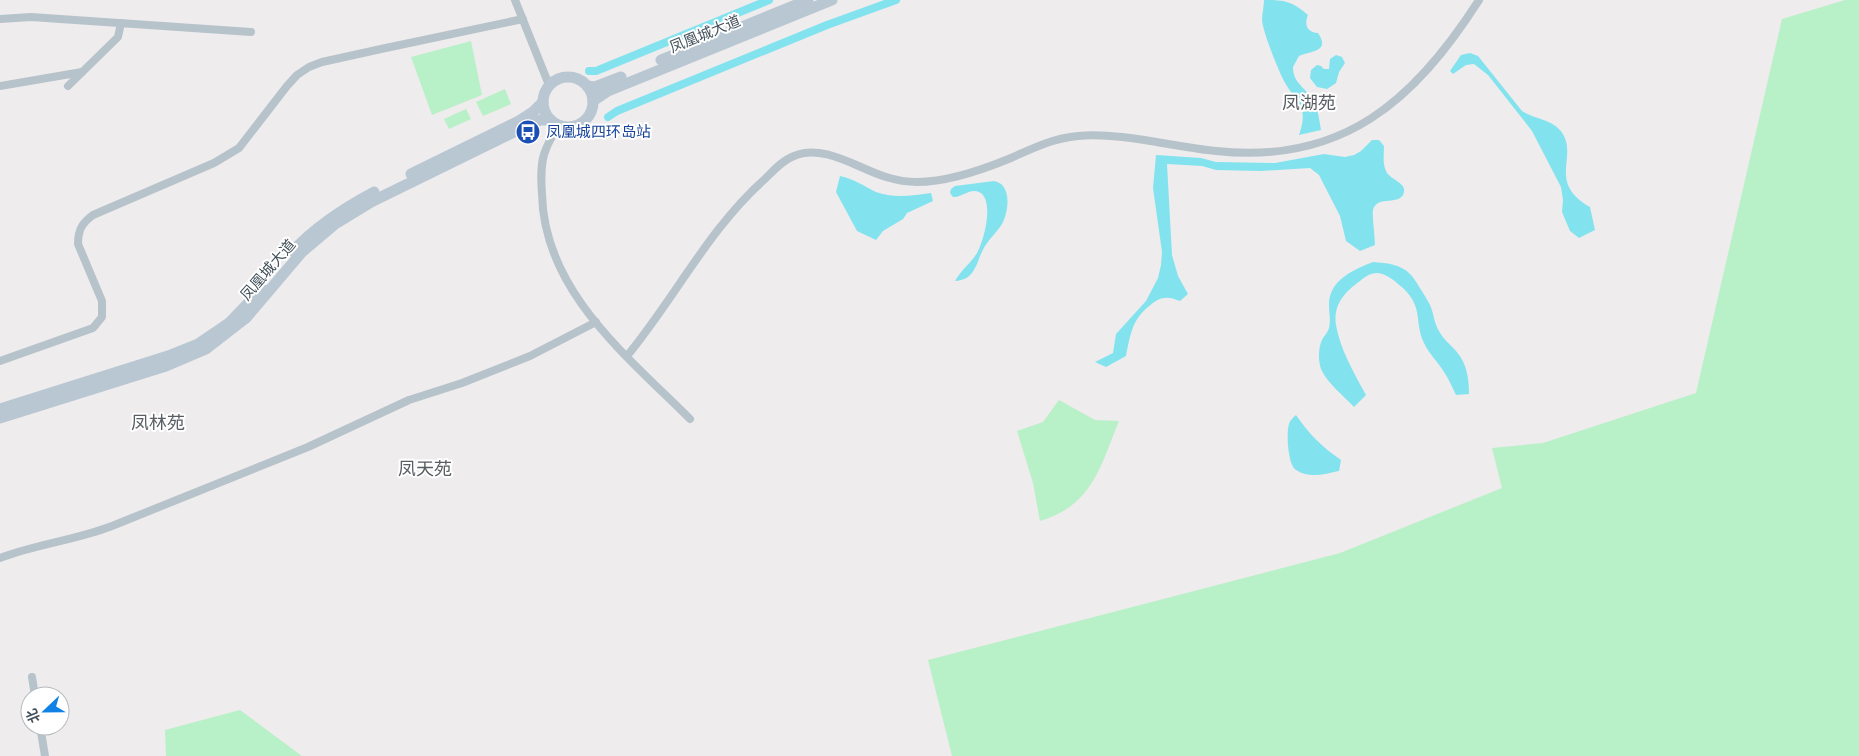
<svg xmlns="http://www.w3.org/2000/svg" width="1859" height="756" viewBox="0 0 1859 756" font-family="'Archivo Narrow','Noto Sans SC',sans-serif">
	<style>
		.green { fill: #b8f0c8 }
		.water { fill: #82e3ef }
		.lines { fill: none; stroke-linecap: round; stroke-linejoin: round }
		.canal { stroke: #82e3ef; stroke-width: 8 }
		.minor { stroke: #b7c3cb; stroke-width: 8 }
		.secondary { stroke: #b9c7d2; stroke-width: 11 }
		.labels { text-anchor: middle; stroke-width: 4; stroke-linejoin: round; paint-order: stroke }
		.street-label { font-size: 15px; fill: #44525b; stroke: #fff }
		.transit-label { font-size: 15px; fill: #164399; stroke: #fff; text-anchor: start }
		.quarter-label { font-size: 18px; fill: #595e62; stroke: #fff }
	</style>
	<rect width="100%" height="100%" fill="#efeced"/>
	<g class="green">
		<path d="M1845 0H1859V756H952L928 660 1340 553 1502 488 1492 448 1543 443 1696 393 1782 19Z"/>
		<path d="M471 41 482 95 432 115 411 57Z"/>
		<path d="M505 89 511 104 483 116 476 102Z"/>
		<path d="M466 109 471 119 449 129 444 119Z"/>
		<path d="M1059 400 1095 420 1119 421C1100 467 1093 505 1040 521L1033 483 1017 431 1043 422Z"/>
		<path d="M240 710 302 756H166L165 730Z"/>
	</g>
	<g class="water">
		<path d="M1264 0C1284 0 1292 1 1308 15 1304 25 1307 32 1318 33 1331 52 1310 51 1299 56L1293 67C1293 82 1303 86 1311 97 1318 107 1319 118 1321 130L1299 135C1310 104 1295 103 1283 79 1277 67 1263 32 1262 20 1262 13 1264 6 1264 0Z"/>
		<path d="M1470 53 1478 56 1522 111C1534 119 1550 119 1560 130 1581 155 1545 181 1590 207L1595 230 1579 238 1570 231 1562 212 1563 200 1561 187 1532 131 1488 75 1474 64 1466 65 1453 74 1450 71 1461 55Z"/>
		<path d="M1336 55 1342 57 1345 63 1339 72 1336 83 1327 89 1317 87 1310 78 1311 70 1317 65 1321 66 1324 69H1329L1330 59Z"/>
		<path d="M1372 140H1379L1384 146C1384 155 1382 164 1387 173 1392 180 1406 183 1404 192 1401 207 1377 194 1373 210 1372 216 1375 237 1375 245L1360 251 1346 241 1340 216 1319 175 1310 168 1261 171 1216 170 1202 166 1167 164 1172 255 1178 276 1188 294 1180 301C1166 295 1159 297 1148 307 1132 320 1130 336 1126 356L1106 367 1095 362 1113 353 1116 334 1146 301 1158 278 1161 265 1162 252 1153 188 1156 155 1201 158 1216 162 1275 163 1324 154 1345 157 1354 155 1361 151Z"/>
		<path d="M840 176C854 179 864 186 876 192 894 199 914 195 931 193L933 201 907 213 903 219 883 231 876 240 857 231 836 192Z"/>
		<path d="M994 181C1012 184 1009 211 1002 224 997 232 990 238 985 246 976 260 977 280 955 281 961 270 971 263 977 253 984 241 995 199 979 192 969 188 962 198 953 197L950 193 951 189 955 186Z"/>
		<path d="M1373 262C1387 263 1402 264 1412 276 1417 283 1426 297 1430 305 1434 314 1434 323 1439 331 1443 339 1450 344 1456 351 1467 363 1469 379 1469 394L1456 395C1452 387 1449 379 1444 372 1438 362 1429 354 1424 343 1414 322 1424 308 1403 288 1396 282 1386 273 1377 273 1370 273 1365 277 1360 281 1345 292 1333 304 1336 325 1340 349 1354 373 1366 395L1354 407C1344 396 1327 383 1321 369 1318 359 1318 347 1323 338 1325 335 1328 332 1329 328 1331 320 1329 313 1329 305 1329 280 1353 270 1373 262Z"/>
		<path d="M1296 415C1309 434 1322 447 1341 460L1339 471C1325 474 1310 479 1296 470 1288 465 1286 433 1289 424 1290 420 1293 418 1296 415Z"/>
	</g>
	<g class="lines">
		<g class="canal">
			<path d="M589 71H596L769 0"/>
			<path d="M608 117 617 111 827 25 896 0"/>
		</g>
		<g class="minor">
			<path d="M515 0 549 85"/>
			<path d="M0 19 31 17 251 32"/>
			<path d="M0 86 82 72"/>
			<path d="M68 86 118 37 121 23"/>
			<path d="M559 125C554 133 549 141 546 149 540 162 541 180 542 194 544 291 627 356 690 419"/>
			<path d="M627 356C675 298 709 228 766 178 774 170 783 160 794 156 823 143 859 169 886 177 896 180 906 182 917 182 948 182 982 170 1011 158 1033 148 1054 138 1078 136 1121 132 1173 147 1216 151 1343 165 1415 100 1479 0"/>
			<path d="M0 361 93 328 102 317V301L78 244C78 230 82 223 93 215L214 163 239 148 287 86 297 75 309 67 322 62 381 49 523 19"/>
			<path d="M0 558C37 544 76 540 112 526L308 447 409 400 462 383 530 356 596 322"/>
			<path d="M32 677 35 696"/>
			<path d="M40 726 45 756"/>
		</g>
		<g class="secondary">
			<path d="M661 60 808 0"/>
			<circle cx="568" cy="102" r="25"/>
			<path d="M587 86 595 87 621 77"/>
			<path d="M593 101 608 91 832 0"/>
			<path d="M411 174 519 121 533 112 543 102"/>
			<path d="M293 251C316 226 344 208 374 192"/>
			<path d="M0 409 168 356 198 344 229 323 262 289"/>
			<path d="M0 418 166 366 206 349 246 318 302 252 335 224 371 202 522 128 540 120H551"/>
		</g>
	</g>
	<defs>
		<symbol id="bus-disc" viewBox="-11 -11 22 22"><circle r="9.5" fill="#1a4fb4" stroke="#fff"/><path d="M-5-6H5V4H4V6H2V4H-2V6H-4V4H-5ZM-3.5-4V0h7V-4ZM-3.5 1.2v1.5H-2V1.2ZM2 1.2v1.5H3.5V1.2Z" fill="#fff"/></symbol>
	</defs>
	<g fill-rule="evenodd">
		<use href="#bus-disc" x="514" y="118" width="28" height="28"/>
	</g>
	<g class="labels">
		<g class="street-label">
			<text transform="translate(705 34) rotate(-22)" y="5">凤凰城大道</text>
			<text transform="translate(268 270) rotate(-49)" y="5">凤凰城大道</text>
		</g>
		<g class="transit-label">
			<text x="546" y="137">凤凰城四环岛站</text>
		</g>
		<g class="quarter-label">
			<text x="1309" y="109">凤湖苑</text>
			<text x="158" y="429">凤林苑</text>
			<text x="425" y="475">凤天苑</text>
		</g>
	</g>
	<g transform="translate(45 711) rotate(248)"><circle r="24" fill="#ffffff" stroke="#b4babd"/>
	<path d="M0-4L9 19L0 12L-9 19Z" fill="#1182e5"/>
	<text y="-8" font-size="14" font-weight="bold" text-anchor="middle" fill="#44525b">北</text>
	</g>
</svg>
